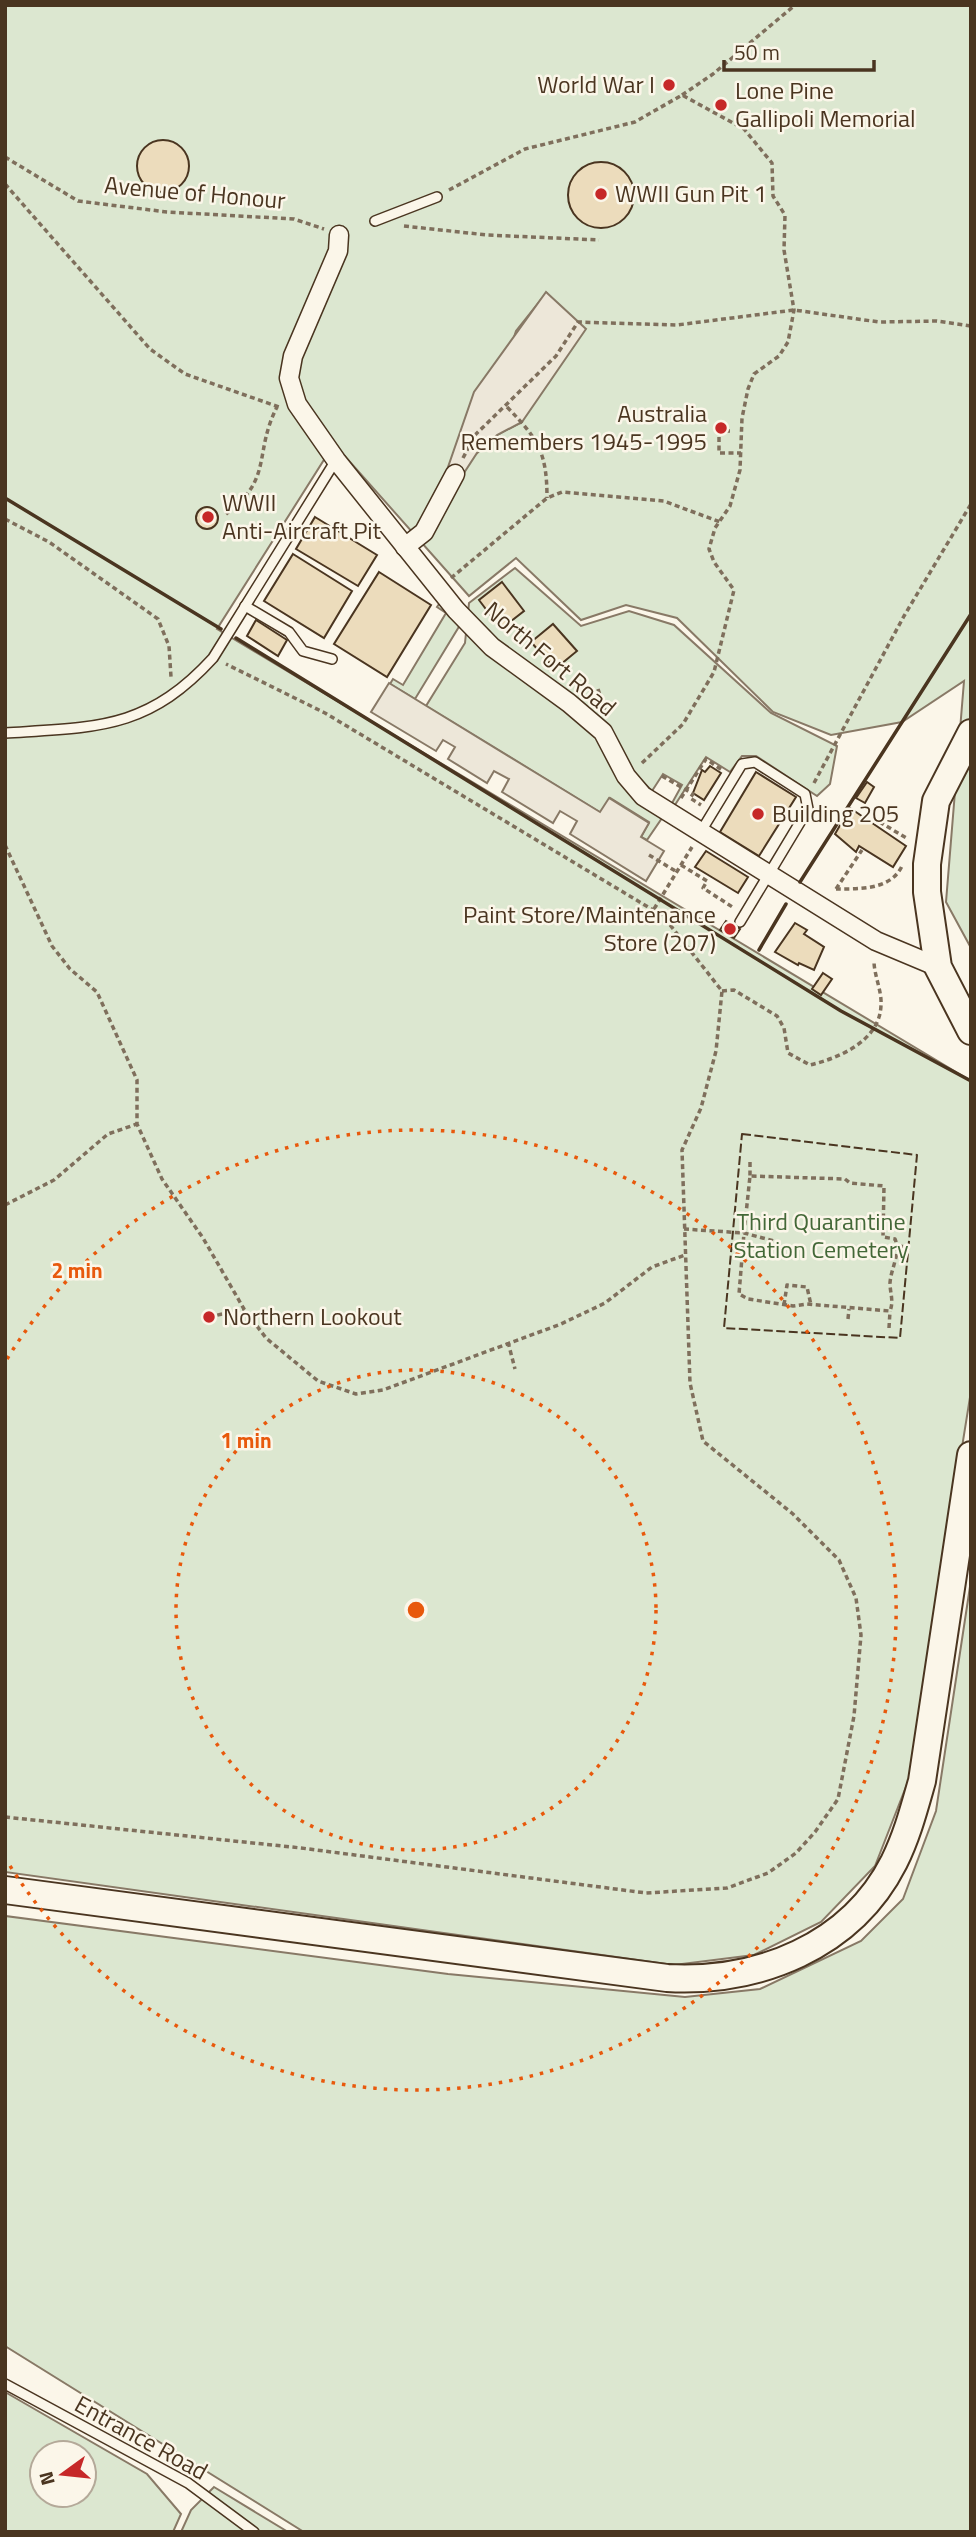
<svg xmlns="http://www.w3.org/2000/svg" width="976" height="2537" viewBox="0 0 976 2537" font-family="'Titillium Web',sans-serif">
	<style>
		.green { fill: #dce7d0; stroke: #887966; stroke-width: 2; fill-rule: evenodd }
		.parking { fill: #ede7d9; stroke: #887966; stroke-width: 2 }
		.building { fill: #ecdcbc; stroke: #4a3520; stroke-width: 2 }
		.lines { fill: none; stroke-linecap: round; stroke-linejoin: round }
		.lane-casing { stroke: #4a3520; stroke-width: 12 }
		.street-casing { stroke: #4a3520; stroke-width: 21 }
		.secondary-casing { stroke: #4a3520; stroke-width: 30 }
		.path { stroke: #7f6f5c; stroke-width: 3.5; stroke-dasharray: 5 3.5; stroke-linecap: butt }
		.lane { stroke: #fbf6e9; stroke-width: 9 }
		.street { stroke: #fbf6e9; stroke-width: 18 }
		.secondary { stroke: #fbf6e9; stroke-width: 26 }
		.fence { stroke: #4a3520; stroke-width: 2; stroke-dasharray: 9 3.5; stroke-linecap: butt }
		.wall { stroke: #4a3520; stroke-width: 3.5 }
		.ring { fill: none; stroke: #e8590c; stroke-width: 3.5; stroke-dasharray: 3.5 7 }
		.poi-dot { fill: #c62828; stroke: #fbf6e9; stroke-width: 2.5 }
		.labels { text-anchor: middle; stroke-width: 5; stroke-linejoin: round; paint-order: stroke }
		.poi-label { font-size: 24px; fill: #4a3520; stroke: #fbf6e9; text-anchor: start }
		.street-label { font-size: 24px; fill: #4a3520; stroke: #fbf6e9 }
		.park-label { font-size: 24px; fill: #436837; stroke: #fbf6e9 }
		.centre { fill: #e8590c; stroke: #fbf6e9; stroke-width: 3.5 }
		.ring-label { font-size: 21px; text-anchor: middle; font-weight: bold; fill: #e8590c; stroke: #fbf6e9; stroke-width: 5; stroke-linejoin: round; paint-order: stroke }
	</style>
	<rect width="100%" height="100%" fill="#fbf6e9"/>
	<g class="green">
		<path d="M5 5H971V948L946 902 964 681 902 722 831 735 773 712 677 618 626 605 581 620 516 558 469 596 334 444 217 629 971 1081V1391L909 1779 875 1866 821 1922 754 1955 674 1965 5 1872ZM547 292 522 422 497 435 477 453 516 331Z"/>
		<path d="M515 568 581 626 629 611 674 625 771 713 837 746 830 784 817 796 756 756H742L730 772 706 757 673 808 671 805 682 785 663 774 652 791 636 775 624 754 615 770 662 818 647 840 641 837 649 822 610 798 601 813 426 706 465 643 469 603Z"/>
		<path d="M442 600 460 625 415 699 390 684 393 679 403 685 446 613 437 607Z"/>
		<path d="M971 1580V2532H304L5 2346V1916L448 1974 685 1997 760 1989 861 1941 903 1899 936 1811Z"/>
		<path d="M5 2392 147 2474 181 2514 173 2532H5ZM42 2453H84V2495H42Z"/>
		<path d="M214 2487 288 2532H181L191 2510Z"/>
	</g>
	<g class="parking">
		<path d="M546 292 586 329 522 422 497 435 477 453 462 476 447 470 474 392Z"/>
		<path d="M389 683 600 812 609 798 649 823 641 837 664 851 646 881 570 834 577 821 560 811 553 823 502 792 509 779 494 771 487 783 448 759 455 747 443 740 436 751 371 712Z"/>
	</g>
	<g class="building">
		<circle cx="163" cy="166" r="26"/>
		<circle cx="601" cy="195" r="33"/>
		<circle cx="207" cy="518" r="11"/>
		<path d="M315 517 377 555 358 586 296 549Z"/>
		<path d="M293 554 352 591 324 638 264 601Z"/>
		<path d="M379 572 431 605 387 677 334 644Z"/>
		<path d="M502 582 524 611 501 629 479 600Z"/>
		<path d="M256 620 287 640 278 656 247 636Z"/>
		<path d="M553 624 577 651 555 669 531 642Z"/>
		<path d="M710 766 721 773 704 800 693 793 702 770 705 772Z"/>
		<path d="M756 772 796 797 759 856 720 832Z"/>
		<path d="M867 782 874 787 865 803 856 798Z"/>
		<path d="M850 808 906 846 893 867 859 846 856 852 835 834Z"/>
		<path d="M706 851 748 877 738 893 695 867Z"/>
		<path d="M726 921 740 929 734 938 720 930Z"/>
		<path d="M795 923 807 930 804 934 824 947 814 970 799 963 798 965 775 952Z"/>
		<path d="M823 973 832 979 821 995 812 989Z"/>
	</g>
	<g class="lines">
		<defs>
			<g id="lane">
				<path d="M375 221 437 197"/>
				<path d="M245 606 289 632 303 651 332 659"/>
				<path d="M5 733C97 727 147 730 213 658L336 460"/>
				<path d="M700 833 742 764 755 762 805 794 808 809 740 922"/>
				<path d="M5 2384 188 2483 254 2532"/>
			</g>
			<g id="street">
				<path d="M339 235 338 251 293 356 289 378 297 404 336 460 456 610 492 647 569 703 603 732 626 776 643 796 876 941 938 967"/>
				<path d="M405 547 424 532 455 474"/>
			</g>
			<g id="secondary">
				<path d="M971 733 936 801 927 864V892L938 967 971 1031"/>
				<path d="M5 1890 667 1978C758 1983 851 1947 894 1862 907 1836 914 1809 922 1781L971 1455"/>
			</g>
		</defs>
		<use href="#lane" class="lane-casing"/>
		<use href="#street" class="street-casing"/>
		<use href="#secondary" class="secondary-casing"/>
		<g class="path">
			<path d="M682 95 713 74 795 5"/>
			<path d="M5 157 78 201 167 212 294 219 324 229"/>
			<path d="M5 184 150 349 185 374 279 407"/>
			<path d="M449 190 525 149 635 122 682 95 744 129 772 163 773 196 785 215 784 250 794 310 788 342 779 356 754 374 748 389 742 418 740 470 730 506 715 528 709 549 714 562 734 590 714 672 683 724 641 764"/>
			<path d="M404 226 487 235 599 240"/>
			<path d="M507 407C538 439 547 452 547 498"/>
			<path d="M730 431H719V453H741"/>
			<path d="M463 458 475 435 556 356 578 322 677 325 794 310 879 322 937 321 971 326"/>
			<path d="M226 514C274 478 253 454 277 407"/>
			<path d="M5 519 49 542 158 619 169 646 171 677"/>
			<path d="M451 578 547 498 562 492 664 501 720 522"/>
			<path d="M598 689 606 713"/>
			<path d="M662 776 693 794 690 798 701 805"/>
			<path d="M814 783 904 616 971 504"/>
			<path d="M681 798 706 759 722 770"/>
			<path d="M866 818 868 815 908 839"/>
			<path d="M5 845 52 946 70 969 97 992 137 1080V1124L162 1179 203 1238 244 1309 266 1338 318 1381 356 1394 383 1390 561 1324 605 1303 652 1267 685 1255"/>
			<path d="M649 855 677 872"/>
			<path d="M681 865 707 881 703 888 734 908"/>
			<path d="M836 889C859 889 891 890 902 866"/>
			<path d="M836 889 862 850"/>
			<path d="M654 909 692 847"/>
			<path d="M722 991 734 990 777 1016 784 1028 788 1053 810 1065C839 1058 880 1041 881 1005 882 991 874 975 874 961"/>
			<path d="M750 1162V1176"/>
			<path d="M5 1205 54 1180 108 1134 137 1124"/>
			<path d="M684 1229 744 1233 750 1176 845 1179 850 1183 884 1186 883 1237 895 1239C901 1253 891 1268 890 1283 890 1293 894 1301 890 1311L807 1304 793 1306 748 1299 739 1294 744 1233 774 1241"/>
			<path d="M898 1246 909 1247"/>
			<path d="M784 1305 787 1285 807 1287 811 1305"/>
			<path d="M209 1317 244 1309"/>
			<path d="M848 1319 849 1309"/>
			<path d="M889 1328 890 1311"/>
			<path d="M508 1342 515 1369"/>
			<path d="M5 1817 301 1848 646 1893 727 1888 768 1873 796 1853 815 1832 838 1799 854 1716 861 1635 856 1598 839 1560 793 1514 703 1441 690 1383 682 1150 701 1108 716 1051 722 991 667 921 653 910 325 713 226 664"/>
		</g>
		<use href="#lane" class="lane"/>
		<use href="#street" class="street"/>
		<use href="#secondary" class="secondary"/>
		<path class="fence" d="M742 1134 917 1155 900 1338 724 1328Z"/>
		<g class="wall">
			<path d="M5 498 221 629"/>
			<path d="M236 638 841 1011 971 1081"/>
			<path d="M800 882 971 614"/>
			<path d="M759 950 786 904"/>
		</g>
	</g>
	<g class="ring">
		<circle cx="416" cy="1610" r="240"/>
		<path d="M7 1359A480 480 0 1 1 7 1861"/>
	</g>
	<g class="poi-dot">
		<circle cx="669" cy="85" r="7"/>
		<circle cx="721" cy="105" r="7"/>
		<circle cx="601" cy="194" r="7"/>
		<circle cx="721" cy="428" r="7"/>
		<circle cx="208" cy="517" r="7"/>
		<circle cx="758" cy="814" r="7"/>
		<circle cx="730" cy="929" r="7"/>
		<circle cx="209" cy="1317" r="7"/>
	</g>
	<g class="labels">
		<g class="poi-label">
			<text x="655" y="93" text-anchor="end">World War I</text>
			<text x="735" y="99">Lone Pine<tspan x="735" dy="28">Gallipoli Memorial</tspan></text>
			<text x="615" y="202">WWII Gun Pit 1</text>
			<text x="707" y="422" text-anchor="end">Australia<tspan x="707" dy="28">Remembers 1945-1995</tspan></text>
			<text x="222" y="511">WWII<tspan x="222" dy="28">Anti-Aircraft Pit</tspan></text>
			<text x="772" y="822">Building 205</text>
			<text x="716" y="923" text-anchor="end">Paint Store/Maintenance<tspan x="716" dy="28">Store (207)</tspan></text>
			<text x="223" y="1325">Northern Lookout</text>
		</g>
		<g class="street-label">
			<text transform="translate(195 193) rotate(5)" y="8">Avenue of Honour</text>
			<text transform="translate(550 659) rotate(40)" y="8">North Fort Road</text>
			<text transform="translate(141 2438) rotate(29)" y="8">Entrance Road</text>
		</g>
		<g class="park-label">
			<text x="821" y="1230">Third Quarantine<tspan x="821" dy="28">Station Cemetery</tspan></text>
		</g>
	</g>
	<circle cx="416" cy="1610" r="10" class="centre"/>
	<g class="ring-label">
		<text x="77" y="1278">2 min</text>
		<text x="246" y="1448">1 min</text>
	</g>
	<rect width="976" height="2537" fill="none" stroke="#4a3520" stroke-width="14"/>
	<g transform="translate(63 2474) rotate(255)"><circle r="33" fill="#fbf6e9" stroke="#b4a999" stroke-width="2"/>
	<path d="M0-5L12 26L0 18L-12 26Z" fill="#c62828"/>
	<text y="-10" font-size="19" font-weight="bold" text-anchor="middle" fill="#4a3520">N</text>
	</g>
	<path d="M724 60v10h150v-10" fill="none" stroke="#4a3520" stroke-width="3.5"/>
	<text x="734" y="60" font-size="21" fill="#4a3520" stroke="#fbf6e9" stroke-width="5" paint-order="stroke">50 m</text>
</svg>
